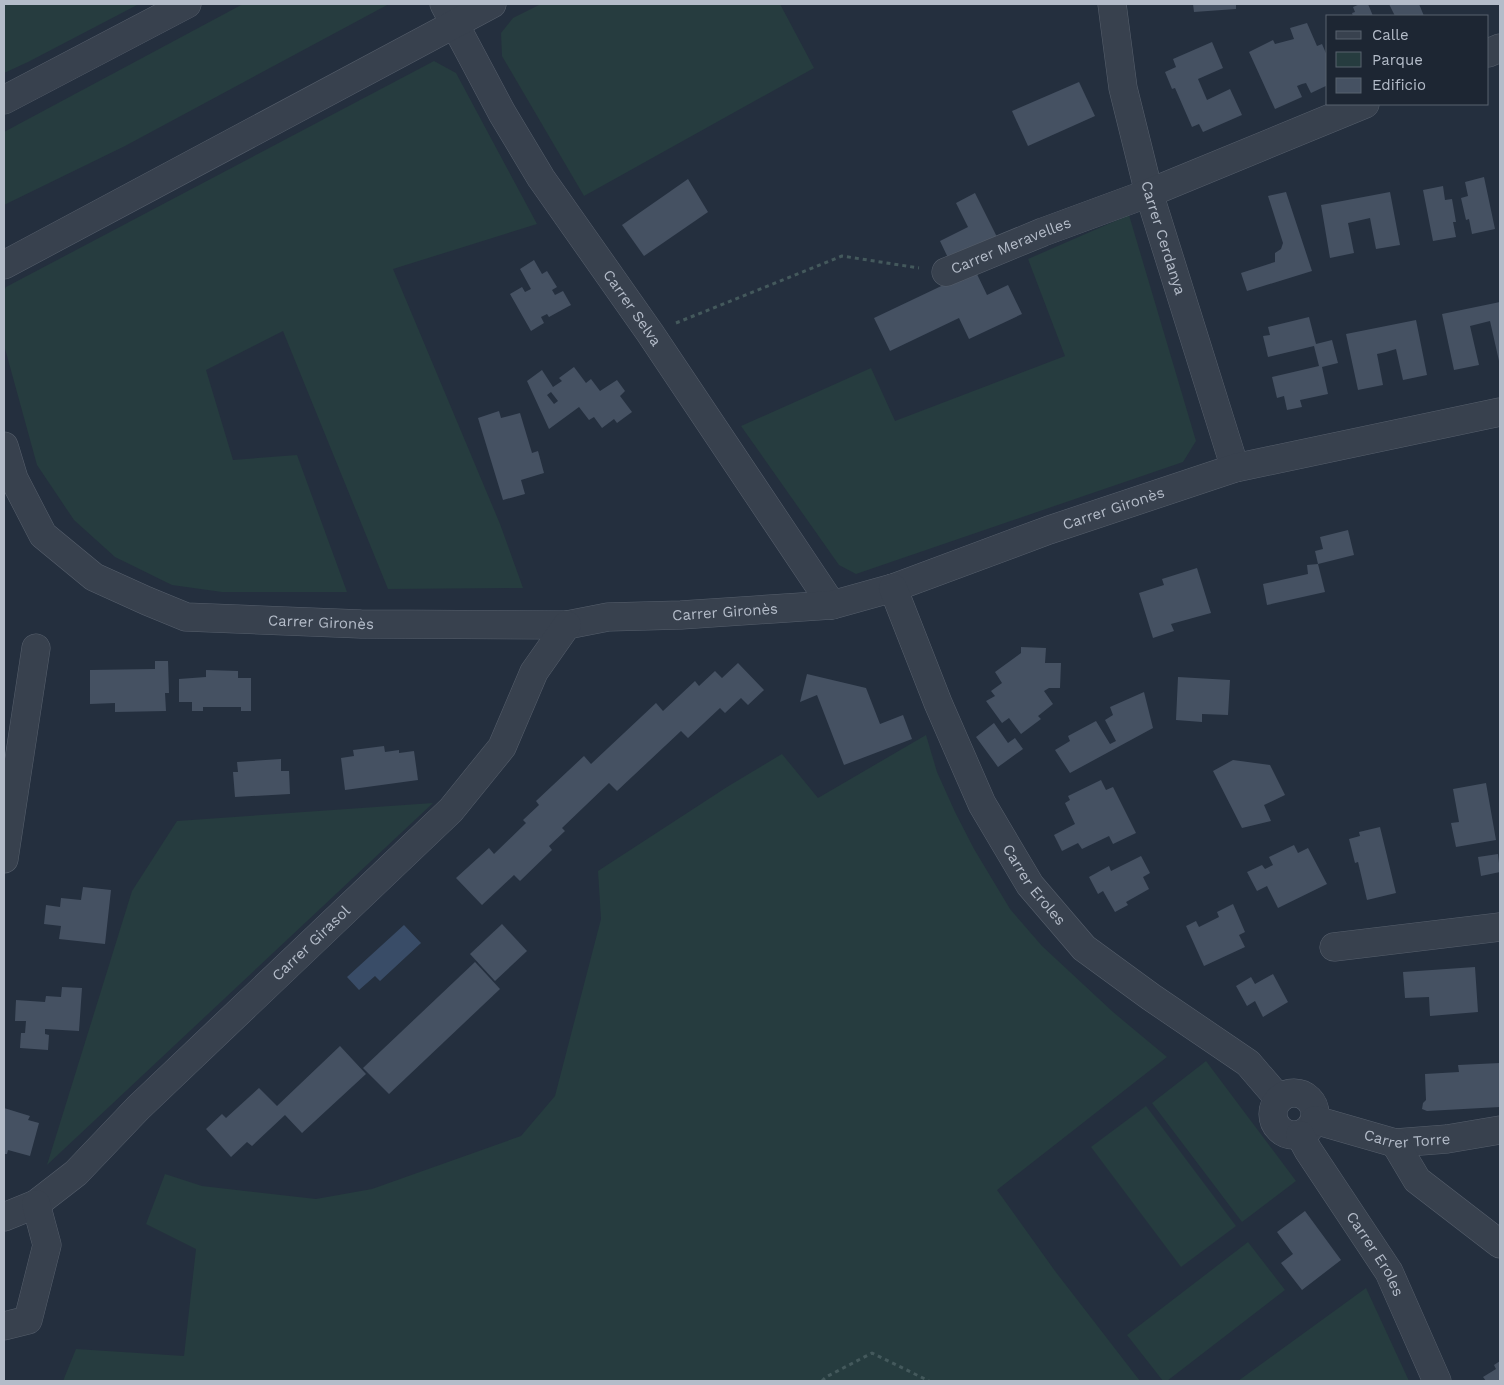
<svg xmlns="http://www.w3.org/2000/svg" width="1504" height="1385" viewBox="0 0 1504 1385" font-family="'Work Sans',sans-serif">
	<style>
		.green { fill: #263c3f }
		.water { fill: #394c67 }
		.building { fill: #455162; fill-rule: evenodd }
		.lines { fill: none; stroke-linecap: round; stroke-linejoin: round }
		.minor-casing { stroke: #565f6c; stroke-width: 29 }
		.path { stroke: #44595c; stroke-width: 3; stroke-dasharray: 4 4; stroke-linecap: butt }
		.minor { stroke: #38414e; stroke-width: 28 }
		.labels { text-anchor: middle; stroke-width: 4; stroke-linejoin: round; paint-order: stroke }
		.street-label { font-size: 15px; fill: #b4bcc9; stroke: #1d2633 }
	</style>
	<rect width="100%" height="100%" fill="#242f3e"/>
	<g class="green">
		<path d="M4 4H139L28 62 4 73Z"/>
		<path d="M243 4H389L125 146 4 205V132Z"/>
		<path d="M541 4H780L814 68 584 196 502 56 501 33 513 18Z"/>
		<path d="M434 61 456 73 537 224 393 269 500 524 523 588 388 589 283 331 206 370 233 460 297 455 347 592H222L172 585 115 557 74 520 37 465 4 345V291L6 287Z"/>
		<path d="M1129 215 1196 441 1183 462 856 574 839 565 741 426 871 368 895 421 1065 356 1028 259Z"/>
		<path d="M926 735 937 772 955 812 974 849 1010 909 1042 946 1113 1012 1167 1057 997 1190 1055 1271 1140 1381H63L76 1349 184 1356 196 1249 146 1224 165 1174 202 1186 316 1199 372 1189 521 1136 555 1096 601 919 598 871 727 787 782 754 818 798Z"/>
		<path d="M433 803 47 1165 132 891 177 821Z"/>
		<path d="M1206 1061 1296 1181 1242 1222 1152 1103Z"/>
		<path d="M1146 1106 1236 1226 1181 1267 1091 1147Z"/>
		<path d="M1248 1242 1285 1290 1167 1381H1163L1127 1335Z"/>
		<path d="M1366 1288 1409 1381H1238Z"/>
	</g>
	<path class="water" d="M404 925 421 943 380 981 375 976 359 990 347 977Z"/>
	<g class="building">
		<path d="M1193 4H1236V9L1194 12Z"/>
		<path d="M1360 4H1368L1373 16H1353L1352 13 1355 12 1353 7Z"/>
		<path d="M1389 4H1419L1424 16H1395Z"/>
		<path d="M1307 23 1317 46 1322 44 1328 58V85L1311 93 1306 83 1302 84 1297 86 1302 97 1275 109 1249 52 1273 40 1275 44 1294 39 1290 28Z"/>
		<path d="M1212 42 1223 68 1198 79 1207 100 1230 89 1242 115 1203 132 1199 124 1192 127 1175 88 1172 89 1165 72 1176 67 1173 59Z"/>
		<path d="M1079 82 1095 116 1028 146 1012 111Z"/>
		<path d="M1484 177 1495 229 1472 234 1469 219 1466 220 1461 198 1468 196 1465 182Z"/>
		<path d="M688 179 708 212 644 256 622 225Z"/>
		<path d="M1443 186 1445 200 1452 199 1456 222H1453L1456 237 1433 241 1423 190Z"/>
		<path d="M1286 192 1312 271 1247 291 1241 273 1275 262V253L1281 249 1283 243 1268 196Z"/>
		<path d="M1390 192 1400 245 1376 249 1370 218 1348 223 1354 253 1330 258 1321 205Z"/>
		<path d="M975 193 998 239 950 262 940 241 968 227 956 203Z"/>
		<path d="M534 260 542 274 547 271 557 287 552 290 555 295 563 291 571 305 549 317 547 314 541 317 544 323 531 331 510 294 522 287 525 292 531 289 520 269Z"/>
		<path d="M975 270 987 295 1008 285 1022 314 969 339 959 318 890 351 874 318Z"/>
		<path d="M1500 302V360L1499 361 1490 321 1470 326 1479 365 1454 370 1442 314Z"/>
		<path d="M1309 317 1316 344 1332 340 1338 363 1322 367 1328 394 1300 400 1302 407 1287 410 1284 396 1277 398 1272 377 1319 366 1314 346 1268 357 1263 336 1270 335 1268 327Z"/>
		<path d="M1416 320 1427 375 1403 380 1396 349 1386 352 1377 354 1383 385 1358 390 1346 334Z"/>
		<path d="M574 367 586 383 591 379 600 391 617 380 625 391 620 396 632 412 617 423 614 419 602 428 594 417 589 420 579 407 549 429 527 381 542 370 553 387 562 381 559 378ZM551 392 558 401 554 404 547 395Z"/>
		<path d="M499 411 501 418 520 413 532 453 538 451 544 473 521 480 525 494 503 500 478 418Z"/>
		<path d="M1348 530 1354 555 1318 564 1315 551 1323 549 1320 537Z"/>
		<path d="M1318 564 1325 592 1267 605 1263 584 1308 574 1307 565Z"/>
		<path d="M1197 568 1211 613 1171 624 1174 631 1153 638 1139 593 1164 585 1162 579Z"/>
		<path d="M1021 647 1046 648 1045 663H1061L1060 688H1049L1044 691 1053 704 1038 716 1041 719 1021 734 1009 718 1002 723 986 701 995 696 991 691 1002 683 995 672 1021 653Z"/>
		<path d="M155 661H168L169 693H165L166 711 115 712V703L90 704V670L155 669Z"/>
		<path d="M738 663 764 690 748 705 741 698 725 713 720 708 688 738 681 731 617 791 609 783 562 828 565 831 549 846 552 850 520 881 514 875 482 905 456 878 489 848 494 854 526 823 523 820 539 805 536 801 584 756 591 764 656 703 663 711 695 681 699 686 715 671 722 678Z"/>
		<path d="M206 670 238 671V678H251V711H241V707H203V711H192V702H179V679L206 677Z"/>
		<path d="M807 674 866 688 880 724 903 715 912 739 844 765 817 695 800 702Z"/>
		<path d="M1178 677 1230 680 1228 715 1202 714V722L1176 720Z"/>
		<path d="M1144 692 1153 728 1070 773 1055 750 1070 741 1068 736 1096 721 1110 744 1116 741 1105 720 1113 715 1110 707Z"/>
		<path d="M994 723 1008 743 1015 738 1023 749 998 767 976 737Z"/>
		<path d="M384 746 385 752 399 750V753L414 751 418 780 345 790 341 758 354 756 353 750Z"/>
		<path d="M281 759V771H289L290 794 235 797 233 772H238L237 762Z"/>
		<path d="M1233 760 1270 765 1285 795 1264 805 1271 821 1242 828 1213 771Z"/>
		<path d="M1101 780 1106 790 1113 787 1136 833 1113 844 1109 836 1082 849 1078 843 1062 851 1054 835 1075 824 1065 803 1070 800 1068 796Z"/>
		<path d="M1486 783 1496 840 1456 847 1451 823 1459 822 1453 789Z"/>
		<path d="M1380 827 1396 893 1367 900 1358 862 1355 863 1349 839 1360 836 1359 832Z"/>
		<path d="M1294 845 1298 853 1308 848 1327 884 1278 908 1267 886 1257 891 1247 872 1262 865 1265 869 1273 865 1269 857Z"/>
		<path d="M1498 854 1500 872 1481 876 1478 857Z"/>
		<path d="M1141 856 1150 873 1143 877 1149 889 1126 902 1128 905 1115 912 1103 891 1098 894 1089 877 1109 866 1111 871Z"/>
		<path d="M83 887 111 890 105 944 59 939 61 926 44 924 46 905 60 907 61 898 81 900Z"/>
		<path d="M1233 904 1245 932 1239 935 1245 947 1204 966 1186 926 1196 921 1199 927 1219 917 1217 912Z"/>
		<path d="M502 924 527 951 495 981 470 954Z"/>
		<path d="M475 962 500 989 389 1094 363 1068Z"/>
		<path d="M1475 967 1478 1012 1430 1016 1429 997 1405 998 1403 972Z"/>
		<path d="M1273 974 1288 1002 1263 1017 1255 1001 1247 1006 1236 986 1251 977 1255 984Z"/>
		<path d="M62 987 82 988 79 1031 45 1029V1034L49 1035 48 1050 20 1048 21 1033H25L26 1021H15L16 1000 45 1002 46 996 61 997Z"/>
		<path d="M340 1046 366 1074 302 1133 285 1115 252 1146 247 1142 231 1157 206 1129 222 1114 226 1118 259 1088 277 1106Z"/>
		<path d="M1500 1063V1107L1427 1111 1422 1109 1423 1103 1426 1100 1425 1074 1459 1072 1458 1065Z"/>
		<path d="M4 1108 30 1116 28 1120 39 1123 30 1156 8 1150 7 1154H4Z"/>
		<path d="M1305 1211 1341 1260 1302 1290 1281 1263 1293 1254 1277 1232Z"/>
		<path d="M1500 1361V1381H1486L1483 1377 1496 1369 1494 1365Z"/>
	</g>
	<g class="lines">
		<defs>
			<g id="minor">
				<path id="s1" d="M444 4 502 113 541 178 650 333 832 605"/>
				<path id="s2" d="M1112 4 1123 88 1149 193 1235 468"/>
				<path d="M1488 53 1500 48"/>
				<path d="M4 100 187 4"/>
				<path d="M4 265 492 4"/>
				<path id="s3" d="M946 272 1043 232 1149 193 1365 104"/>
				<path id="s4" d="M4 446 14 479 43 535 94 577 147 601 186 617 361 624 567 625 608 617 681 615 832 605 893 588 1049 530 1235 468 1500 412"/>
				<path id="s5" d="M893 588 938 703 982 804 1030 885 1084 948 1151 997 1248 1063 1279 1099"/>
				<path d="M4 859 36 648"/>
				<path d="M1334 947 1500 927"/>
				<circle cx="1294" cy="1114" r="21"/>
				<path id="s6" d="M1315 1120 1395 1143 1447 1139 1500 1130"/>
				<path id="s7" d="M1300 1135 1308 1150 1389 1272 1437 1381"/>
				<path d="M1395 1143 1417 1180 1500 1244"/>
				<path id="s8" d="M4 1217 36 1204 76 1173 138 1108 451 810 502 747 534 672 567 625"/>
				<path d="M4 1326 28 1320 47 1245 36 1204"/>
			</g>
		</defs>
		<use href="#minor" class="minor-casing"/>
		<g class="path">
			<path d="M676 323 842 256 919 268"/>
			<path d="M822 1381 826 1377 872 1353 929 1381"/>
		</g>
		<use href="#minor" class="minor"/>
	</g>
	<g class="labels">
		<g class="street-label">
			<text dy="5" stroke="none"><textPath href="#s2" startOffset="240">Carrer Cerdanya</textPath></text>
			<text dy="5" stroke="none"><textPath href="#s3" startOffset="70">Carrer Meravelles</textPath></text>
			<text dy="5" stroke="none"><textPath href="#s1" startOffset="358">Carrer Selva</textPath></text>
			<text dy="5" stroke="none"><textPath href="#s4" startOffset="1209">Carrer Gironès</textPath></text>
			<text dy="5" stroke="none"><textPath href="#s4" startOffset="804">Carrer Gironès</textPath></text>
			<text dy="5" stroke="none"><textPath href="#s4" startOffset="399">Carrer Gironès</textPath></text>
			<text dy="5" stroke="none"><textPath href="#s5" startOffset="330">Carrer Eroles</textPath></text>
			<text dy="5" stroke="none"><textPath href="#s8" startOffset="414">Carrer Girasol</textPath></text>
			<text dy="5" stroke="none"><textPath href="#s6" startOffset="95">Carrer Torre</textPath></text>
			<text dy="5" stroke="none"><textPath href="#s7" startOffset="141">Carrer Eroles</textPath></text>
		</g>
	</g>
	<rect width="1504" height="1385" fill="none" stroke="#b4bcc9" stroke-width="10"/>
	<rect x="1326" y="15" width="162" height="90" fill="#1d2633" stroke="#59626f"/>
	<rect x="1336" y="31" width="25" height="8" fill="#38414e" stroke="#59626f"/>
	<text x="1372" y="40" font-size="15" fill="#b4bcc9">Calle</text>
	<rect x="1336" y="52" width="25" height="15" fill="#263c3f" stroke="#59626f"/>
	<text x="1372" y="65" font-size="15" fill="#b4bcc9">Parque</text>
	<rect x="1336" y="78" width="25" height="15" fill="#455162" stroke="#59626f"/>
	<text x="1372" y="90" font-size="15" fill="#b4bcc9">Edificio</text>
</svg>
